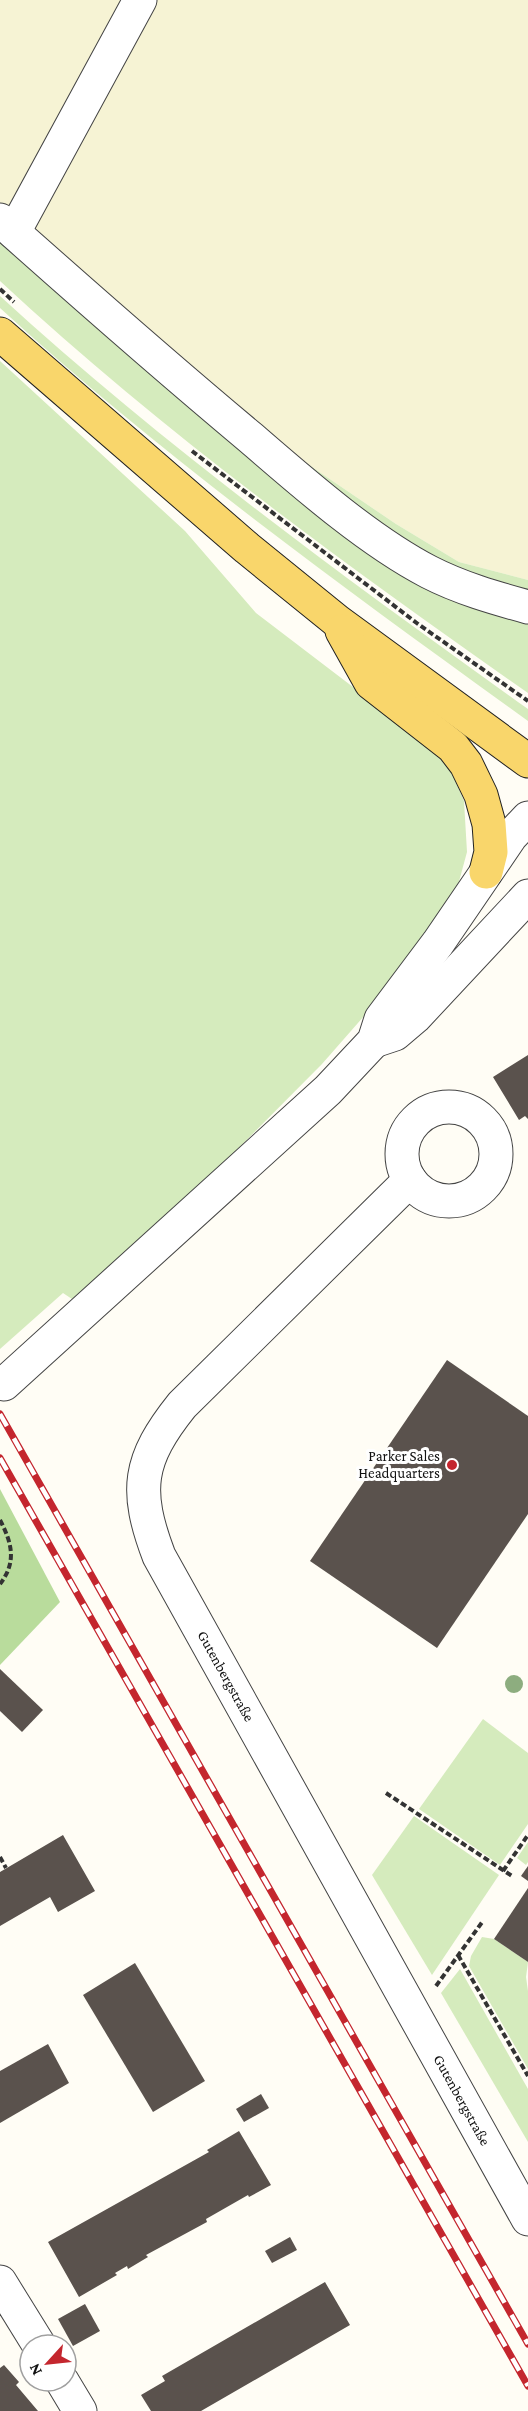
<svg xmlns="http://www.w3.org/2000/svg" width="528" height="2411" viewBox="0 0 528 2411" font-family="'Crimson Pro',serif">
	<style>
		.farmland { fill: #f6f3d4 }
		.green { fill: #d5ebbd }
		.forest { fill: #b9dc9c }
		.building { fill: #5a524d }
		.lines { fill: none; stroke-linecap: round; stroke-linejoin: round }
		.minor-casing { stroke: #444; stroke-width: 35 }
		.major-casing { stroke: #222; stroke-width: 35 }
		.path { stroke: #333; stroke-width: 4; stroke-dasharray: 6 3; stroke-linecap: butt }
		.minor { stroke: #fff; stroke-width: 33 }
		.major { stroke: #f9d66b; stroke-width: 33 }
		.rail-casing { stroke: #c4262e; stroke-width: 7 }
		.rail { stroke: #fff; stroke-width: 4.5; stroke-dasharray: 14; stroke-linecap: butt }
		.tree { fill: #8dad7f }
		.poi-dot { fill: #c4262e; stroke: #fff; stroke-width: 2 }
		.labels { text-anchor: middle; stroke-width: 6; stroke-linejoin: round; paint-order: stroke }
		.poi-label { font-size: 15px; fill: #111; stroke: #fff; text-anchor: end }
		.street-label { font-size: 15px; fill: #111; stroke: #fff }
	</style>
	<rect width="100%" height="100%" fill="#fffdf5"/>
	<path class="farmland" d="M0 0H528V580L459 562 396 524 281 446 0 207Z"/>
	<g class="green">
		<path d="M0 237 265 464 528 619V693C345 565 164 433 0 281Z"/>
		<path d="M0 296C165 447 346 579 528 709V721C347 590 165 459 0 308Z"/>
		<path d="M0 361 185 531 256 613 429 745 451 771 464 801 467 852 454 900 386 991 322 1064 201 1186 72 1299 63 1293 0 1349Z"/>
		<path d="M281 446 396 524 459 562 528 580V590L471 575 401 540Z"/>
		<path d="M483 1719 528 1753V1824L500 1865 419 1809Z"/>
		<path d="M414 1816 499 1875 432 1975 372 1875Z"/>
		<path d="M528 1842V1862L526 1865 517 1858Z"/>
		<path d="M482 1937 494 1939 528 1962 526 1977 528 1991V2069L469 1966 471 1956Z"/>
		<path d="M460 1969 528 2089V2142L441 1993Z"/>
	</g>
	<path class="forest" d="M0 1489 60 1602 0 1665Z"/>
	<g class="building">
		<path d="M528 1055V1119L525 1116 519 1120 493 1077Z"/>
		<path d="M447 1360 528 1416V1514L437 1648 310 1561Z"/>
		<path d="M0 1669 43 1710 22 1732 0 1711Z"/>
		<path d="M63 1835 95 1891 58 1912 50 1897 0 1926V1872Z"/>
		<path d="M528 1866V1881L521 1876Z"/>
		<path d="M528 1888V1962L494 1939Z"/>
		<path d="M135 1963 205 2081 153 2112 83 1995Z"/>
		<path d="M48 2044 69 2083 0 2123V2071Z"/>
		<path d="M261 2094 269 2108 244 2122 236 2109Z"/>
		<path d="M239 2131 271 2185 249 2197 248 2195 206 2219 207 2222 146 2255 148 2257 128 2269 127 2266 115 2273 117 2275 79 2297 48 2242 209 2152 207 2150Z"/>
		<path d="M290 2237 297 2250 272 2263 265 2251Z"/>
		<path d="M325 2282 350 2325 201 2411H151L141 2395 165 2381 162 2376Z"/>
		<path d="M85 2304 100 2331 73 2346 58 2319Z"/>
		<path d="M4 2365 19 2382 16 2385 38 2411H0V2368Z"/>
	</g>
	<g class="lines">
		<defs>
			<g id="minor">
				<path d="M0 220C83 294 166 367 251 438 303 483 369 541 429 572 460 588 495 598 528 607"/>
				<path d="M14 232 140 0"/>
				<path d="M374 1041 395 1034 415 1017 528 896"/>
				<circle cx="449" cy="1154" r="47"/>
				<path d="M410 1180 182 1405C138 1460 134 1490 159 1556L528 2219"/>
				<path d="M4 1384 328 1090 374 1041 381 1019 438 943 511 836 528 818"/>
				<path d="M0 2282 39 2345"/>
				<path d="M62 2381 80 2411"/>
			</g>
			<g id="major">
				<path d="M0 334 247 548 337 621 528 761"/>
				<path d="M342 631 371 683 453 747 466 764 481 795 489 824 491 852 486 872"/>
			</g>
		</defs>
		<use href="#minor" class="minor-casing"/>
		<use href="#major" class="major-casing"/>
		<g class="path">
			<path d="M0 289 14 302"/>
			<path d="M192 451 418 624 528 701"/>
			<path d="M0 1520C12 1543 17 1562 0 1584"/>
			<path d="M386 1793 512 1876"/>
			<path d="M0 1857 6 1868"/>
			<path d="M503 1871 528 1835"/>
			<path d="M458 1955 528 2076"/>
			<path d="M436 1986 483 1921"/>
		</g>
		<use href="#minor" class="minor"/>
		<use href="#major" class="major"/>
		<defs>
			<g id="rail">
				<path d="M0 1414 528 2344"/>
				<path d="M0 1458 528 2386"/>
			</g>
		</defs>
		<use href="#rail" class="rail-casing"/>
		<use href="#rail" class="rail"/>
	</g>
	<circle class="tree" cx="514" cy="1684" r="9"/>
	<circle class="poi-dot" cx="452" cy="1465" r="6"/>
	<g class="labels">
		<g class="poi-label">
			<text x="440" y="1461">Parker Sales<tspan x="440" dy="17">Headquarters</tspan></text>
		</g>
		<g class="street-label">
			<text transform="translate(226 1676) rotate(61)" y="5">Gutenbergstraße</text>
			<text transform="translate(462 2100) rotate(61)" y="5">Gutenbergstraße</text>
		</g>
	</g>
	<g transform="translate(48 2363) rotate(243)"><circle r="28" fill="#ffffff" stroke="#a0a0a0" stroke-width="1.5"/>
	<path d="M0-4.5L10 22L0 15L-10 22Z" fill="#c4262e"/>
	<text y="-9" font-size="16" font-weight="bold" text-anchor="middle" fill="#111111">N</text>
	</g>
</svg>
